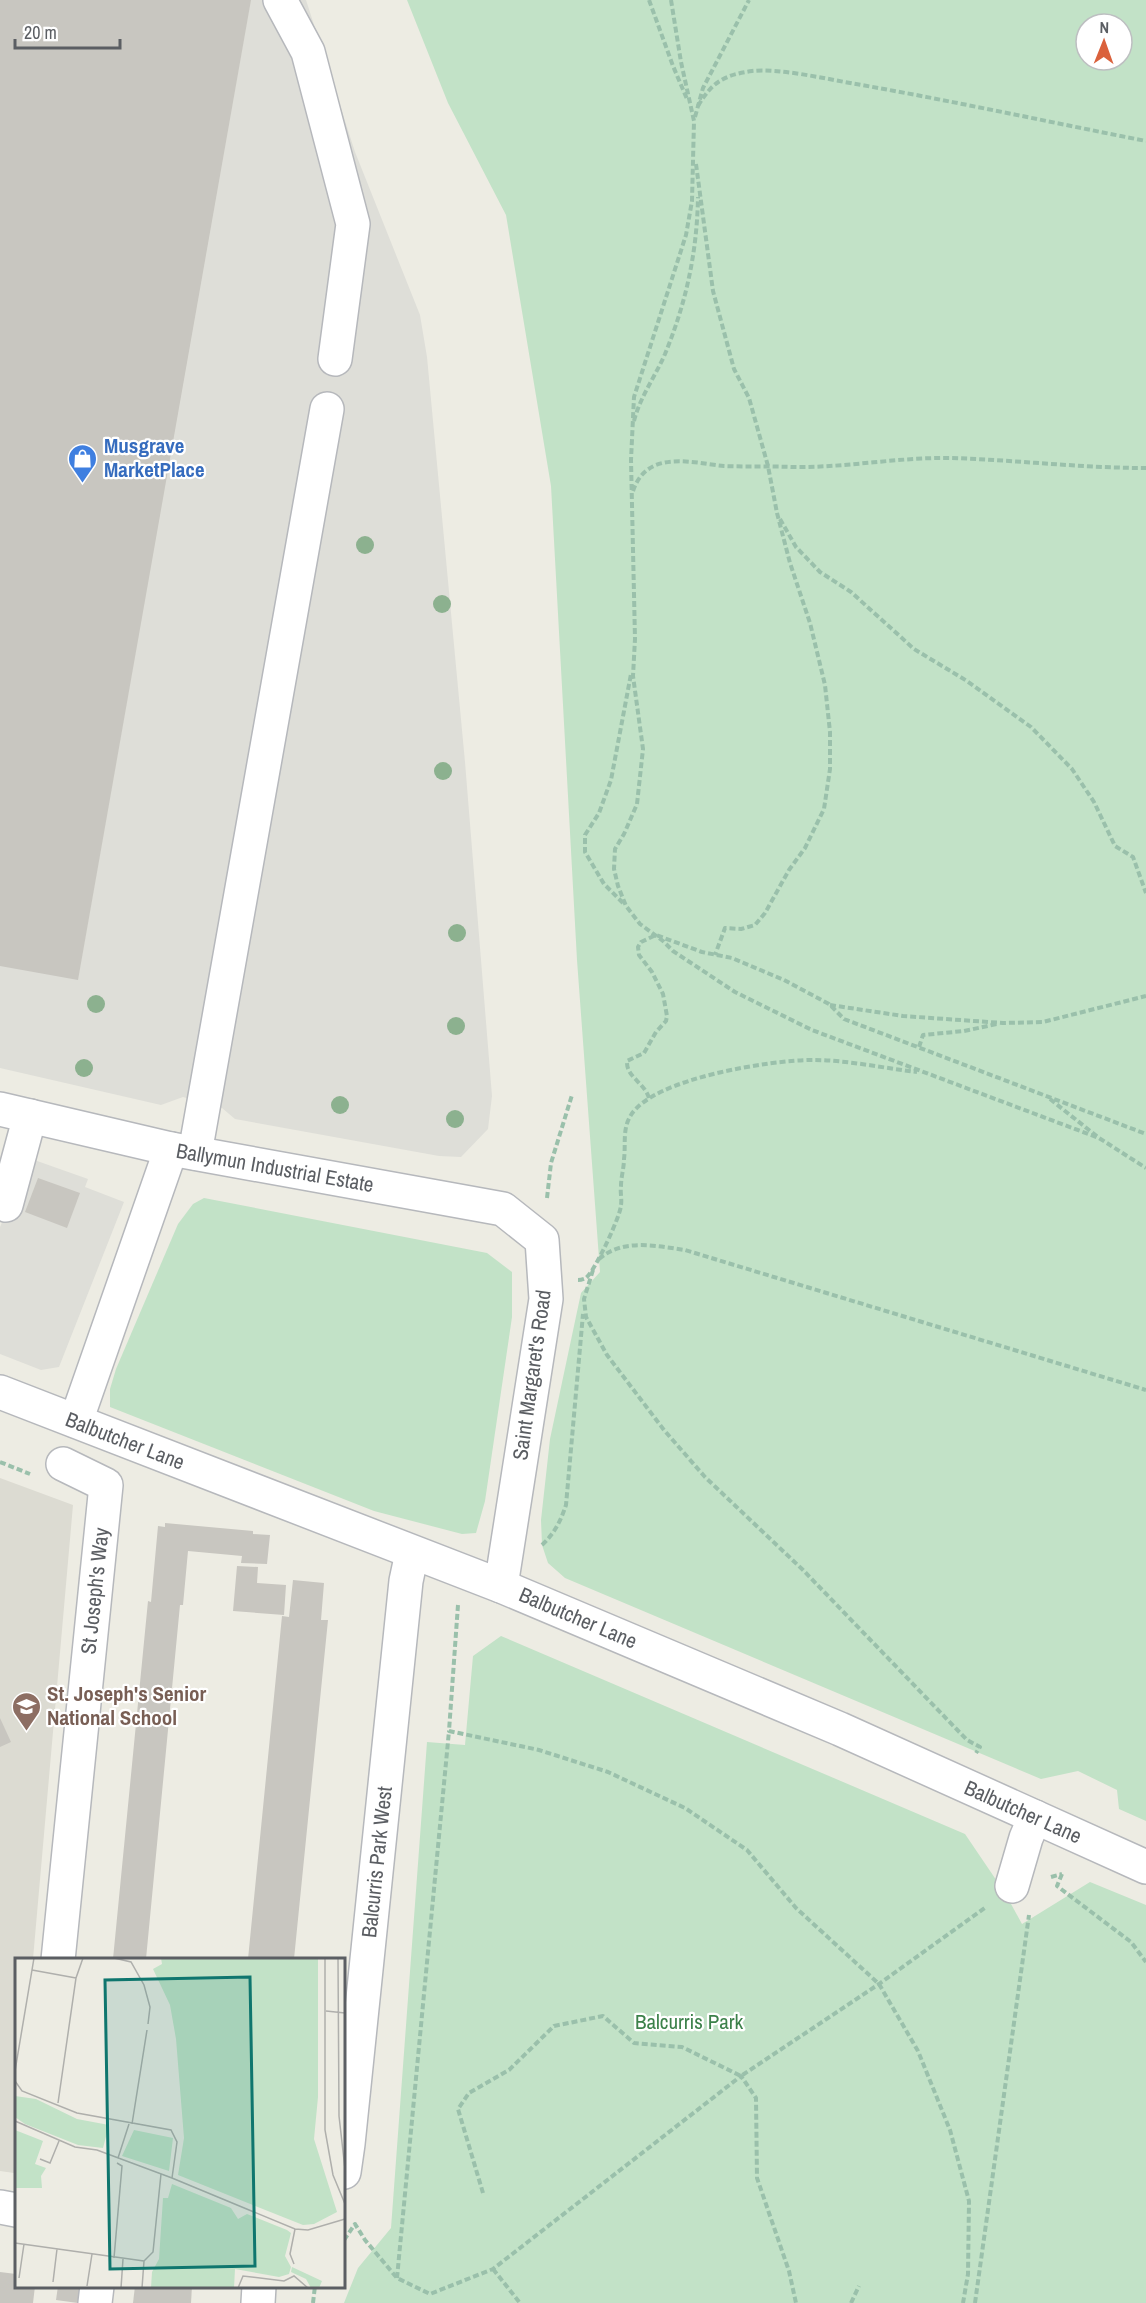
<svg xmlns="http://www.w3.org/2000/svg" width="1146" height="2303" viewBox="0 0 1146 2303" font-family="'Archivo Narrow',sans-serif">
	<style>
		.industrial { fill: #deded8 }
		.education { fill: #dcdbd2 }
		.green { fill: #c2e2c7; fill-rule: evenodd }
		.building { fill: #c8c6c0 }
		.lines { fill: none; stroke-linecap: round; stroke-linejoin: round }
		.minor-casing { stroke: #b6b8bc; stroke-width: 36 }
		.path { stroke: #9ac0ab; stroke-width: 4; stroke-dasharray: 6 3; stroke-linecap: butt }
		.minor { stroke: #fff; stroke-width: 33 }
		.tree { fill: #8cb18f }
		.labels { text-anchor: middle; stroke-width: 4.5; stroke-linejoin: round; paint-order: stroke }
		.shop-label { font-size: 21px; font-weight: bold; fill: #366cbe; stroke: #fff; text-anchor: start }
		.street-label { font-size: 21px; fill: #5b5e63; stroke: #fff }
		.education-label { font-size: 21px; font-weight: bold; fill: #785e54; stroke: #fff; text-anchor: start }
		.park-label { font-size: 21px; fill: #3c814a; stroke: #fff }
		.inset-road { fill: none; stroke: #afafac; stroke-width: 1.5 }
		.view { fill: #0f766e; fill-opacity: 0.15; stroke: #0f766e; stroke-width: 3 }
		.inset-edge { fill: none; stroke: #5b5e63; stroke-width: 3 }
	</style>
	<rect width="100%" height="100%" fill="#edece3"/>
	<g class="industrial">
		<path d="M0 0H306L355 152 420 315 427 357 465 762 492 1096 488 1129 461 1157 439 1156 235 1119 222 1108 183 1097 161 1105 0 1068Z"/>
		<path d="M6 1150 88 1179 85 1187 124 1202 59 1367 41 1370 0 1354V1227L7 1211Z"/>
	</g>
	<path class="education" d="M0 1478 73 1505 33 1959 16 1960V2150L14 2173 0 2171Z"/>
	<g class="green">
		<path d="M407 0H1146V1821L1119 1809 1117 1790 1078 1771 1041 1779 565 1578 548 1563 542 1545 541 1520 550 1439 581 1293 600 1272 577 960 551 486 506 215 448 103ZM1086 24H1122V60H1086Z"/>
		<path d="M204 1198 487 1253 512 1272V1317L485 1501 476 1533 462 1534 374 1511 110 1407V1389L116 1369 178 1224 193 1204Z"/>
		<path d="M501 1636 965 1834 1005 1893 1022 1924 1090 1882 1146 1905V2303H344L358 2268 391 2228 427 1742 465 1745 473 1656Z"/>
	</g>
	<g class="building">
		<path d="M0 0H251L78 980 0 966Z"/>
		<path d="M38 1178 80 1193 67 1228 25 1212Z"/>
		<path d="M165 1523 253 1531V1534L270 1535 267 1564 241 1563 242 1556 188 1551 183 1605H180L146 1959H113L148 1601 151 1602 158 1526 165 1527Z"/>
		<path d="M237 1566 258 1567 257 1583 286 1585 284 1615 233 1611Z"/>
		<path d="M293 1580 324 1583 321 1620H328L294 1959H248L282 1616 289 1617Z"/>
		<path d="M0 1718 11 1742 0 1747Z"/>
		<path d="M0 2272 16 2274V2286H35L33 2303H0Z"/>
		<path d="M58 2286 81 2287 78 2303 56 2300Z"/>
		<path d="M135 2286H192L191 2303H133Z"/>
	</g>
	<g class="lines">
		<defs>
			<g id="minor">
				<path d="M280 0 308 52 353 224 335 359"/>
				<path d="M0 1109 171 1149 503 1209 542 1240 546 1299 501 1586"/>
				<path d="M195 1153 327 409"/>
				<path d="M6 1205 30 1116"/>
				<path d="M0 1392 501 1586 840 1729 1146 1867"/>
				<path d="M76 1421 171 1149"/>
				<path d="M1012 1886 1026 1838 1035 1817"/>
				<path d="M58 1960 106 1485 63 1464"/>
				<path d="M344 2172 348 2144 406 1581 412 1553"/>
				<path d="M0 2207 16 2210"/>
				<path d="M95 2303 97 2286"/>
				<path d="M258 2303 259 2286"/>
			</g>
		</defs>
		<use href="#minor" class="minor-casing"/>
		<g class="path">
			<path d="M649 0 673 66 687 99"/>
			<path d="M671 0 681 62 694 121 692 201 686 235 634 397 631 460 635 639 633 676 643 749 637 804 624 834 615 849 614 869 618 886 626 906 640 924 663 941 673 951 735 992 812 1030 1099 1138"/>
			<path d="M698 106C712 82 724 75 752 71 781 68 826 79 856 84 953 101 1049 122 1146 141"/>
			<path d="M695 117 703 88 749 0"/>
			<path d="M696 164 713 291 734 369 749 398 768 466 777 513 790 563 810 623 825 685 830 732V769L824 809 805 848 789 870 765 913 755 925 741 929 725 928 715 955"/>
			<path d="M634 421C640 397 655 377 665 354 686 303 697 253 698 197"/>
			<path d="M633 491C637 479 644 470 656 465 677 457 703 464 724 466 747 467 770 466 792 467 845 468 898 457 951 458 1016 460 1081 468 1146 468"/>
			<path d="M780 519 796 547 820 572 851 592 914 649 967 681 1031 727 1072 769 1094 802 1115 846 1133 857 1146 893"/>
			<path d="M623 903 604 884 585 852V835L599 813 611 780 631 674"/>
			<path d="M830 1005 903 1016 1003 1023 1043 1022 1146 996"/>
			<path d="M919 1047 923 1035 964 1031 997 1024"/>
			<path d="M649 1098C644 1082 626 1077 627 1061L644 1053 656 1032 666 1021 667 1016 663 994 652 972 639 955 638 947 641 942 656 935 702 952 732 958 784 980 829 1004 844 1019 1146 1134"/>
			<path d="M1050 1099 1099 1138 1146 1168"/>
			<path d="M547 1198 551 1163 572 1095"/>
			<path d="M599 1259C623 1238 656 1246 685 1250L1146 1390"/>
			<path d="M593 1270 584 1299 586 1317 607 1355 664 1430 705 1477 803 1570 967 1740 980 1747 976 1753"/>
			<path d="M578 1280C581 1280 584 1279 586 1278 595 1271 621 1215 621 1205 622 1199 620 1192 621 1186 621 1177 624 1168 624 1159 626 1144 622 1129 631 1115 654 1078 771 1060 813 1060 847 1060 883 1068 917 1072"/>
			<path d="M0 1462 30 1474"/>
			<path d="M542 1545C555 1533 561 1520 566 1505L583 1314"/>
			<path d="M458 1605 449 1731 539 1750 608 1772 685 1808 747 1850 796 1908 879 1984 918 2051 950 2130 969 2201 968 2274 963 2303"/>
			<path d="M1062 1874 1057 1886 1131 1942 1146 1962"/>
			<path d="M1051 1877 1062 1874"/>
			<path d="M483 2193 458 2109 469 2093 509 2070 554 2026 603 2016 634 2043 682 2047 741 2076 879 1984 986 1907"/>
			<path d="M344 2240 355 2224 365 2240 397 2278 430 2294 493 2269 741 2076 756 2098 757 2178 789 2271 796 2303"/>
			<path d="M493 2269 520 2303"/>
			<path d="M397 2278 449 1731"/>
			<path d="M313 2303 315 2286"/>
			<path d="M851 2303 859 2286"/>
			<path d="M975 2303 1029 1915"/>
		</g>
		<use href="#minor" class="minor"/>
	</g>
	<g class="tree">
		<circle cx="365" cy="545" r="9"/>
		<circle cx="442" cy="604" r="9"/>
		<circle cx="443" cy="771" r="9"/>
		<circle cx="457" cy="933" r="9"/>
		<circle cx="96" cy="1004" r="9"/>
		<circle cx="456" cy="1026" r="9"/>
		<circle cx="84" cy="1068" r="9"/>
		<circle cx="340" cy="1105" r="9"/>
		<circle cx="455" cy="1119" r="9"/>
	</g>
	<defs>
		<symbol id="shop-pin" viewBox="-11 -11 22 30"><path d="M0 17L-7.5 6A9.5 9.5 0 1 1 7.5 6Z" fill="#3f7fe0" stroke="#fff"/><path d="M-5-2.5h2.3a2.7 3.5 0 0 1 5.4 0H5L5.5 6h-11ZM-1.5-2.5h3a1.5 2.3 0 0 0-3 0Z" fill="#fff"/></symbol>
		<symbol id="school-pin" viewBox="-11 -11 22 30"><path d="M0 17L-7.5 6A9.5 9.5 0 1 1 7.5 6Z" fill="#8d6e63" stroke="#fff"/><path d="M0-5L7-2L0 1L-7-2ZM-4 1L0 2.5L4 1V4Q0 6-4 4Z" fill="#fff"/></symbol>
	</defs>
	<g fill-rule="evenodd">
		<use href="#shop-pin" x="66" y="442" width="33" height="45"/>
		<use href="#school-pin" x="10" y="1690" width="33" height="45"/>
	</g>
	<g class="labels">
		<g class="shop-label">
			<text x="104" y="453">Musgrave<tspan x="104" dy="24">MarketPlace</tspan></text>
		</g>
		<g class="street-label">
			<text transform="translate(275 1168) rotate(10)" y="7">Ballymun Industrial Estate</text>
			<text transform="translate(532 1375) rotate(-82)" y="7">Saint Margaret's Road</text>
			<text transform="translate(125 1441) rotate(21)" y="7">Balbutcher Lane</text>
			<text transform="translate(95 1591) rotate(-84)" y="7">St Joseph's Way</text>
			<text transform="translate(578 1618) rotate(23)" y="7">Balbutcher Lane</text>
			<text transform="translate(1023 1812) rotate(24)" y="7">Balbutcher Lane</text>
			<text transform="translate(377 1862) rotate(-84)" y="7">Balcurris Park West</text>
		</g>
		<g class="education-label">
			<text x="47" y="1701">St. Joseph's Senior<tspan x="47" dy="24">National School</tspan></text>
		</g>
		<g class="park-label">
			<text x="689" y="2029">Balcurris Park</text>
		</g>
	</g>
	<g transform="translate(15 1958)">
		<rect width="330" height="330" fill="#edece3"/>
		<path d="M146 0H303V139L299 181 322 254 299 266 288 267 163 217 169 180 161 81 155 47 138 11 147 6ZM0 138 21 141 62 161 94 167 88 190 63 187 10 166 0 159ZM0 172 28 183 20 206 31 210 26 218 27 230H0ZM119 172 158 180 154 213 107 198ZM157 226 216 250 223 261 232 256 272 272 276 275 270 298 276 309 274 316 264 319 220 311 219 330H136L137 314 144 301 148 240H153ZM277 309 307 323 304 330H296L291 321 276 314Z" fill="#c2e2c7"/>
		<path class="inset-road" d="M99 0 116 4 129 27 135 49 133 66M310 0V172L318 217 330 246M323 0 324 158 330 211M17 12 61 20M311 53 330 55M0 113 19 0M0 123 7 133 62 155 156 172 162 184 157 220M43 145 61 20 68 0M0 163 60 189 82 192 157 220 280 271 293 272 330 261M117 166 132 72M103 200 114 166M25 201 35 205 44 183M0 285 129 303M99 300 107 208 102 205M129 303 138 294 146 216M279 306 275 296 280 271M4 320 9 286M38 324 42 291M72 328 77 296M106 330 108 301M127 330 129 303M223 330 228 318 269 323 279 318 293 330"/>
		<path class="view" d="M235 19 240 308 95 311 90 22Z"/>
		<rect width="330" height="330" class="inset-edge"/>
	</g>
	<g transform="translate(1104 42) rotate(1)"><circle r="28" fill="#ffffff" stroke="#bdbfc1" stroke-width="1.5"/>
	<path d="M0-4.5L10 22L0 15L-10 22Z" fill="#da613c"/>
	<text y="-9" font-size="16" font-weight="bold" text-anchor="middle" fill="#5b5e63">N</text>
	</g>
	<path d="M15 39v9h105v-9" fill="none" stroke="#5b5e63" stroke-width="3"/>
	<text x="24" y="39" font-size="18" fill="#5b5e63" stroke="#ffffff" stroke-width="4.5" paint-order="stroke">20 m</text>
</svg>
